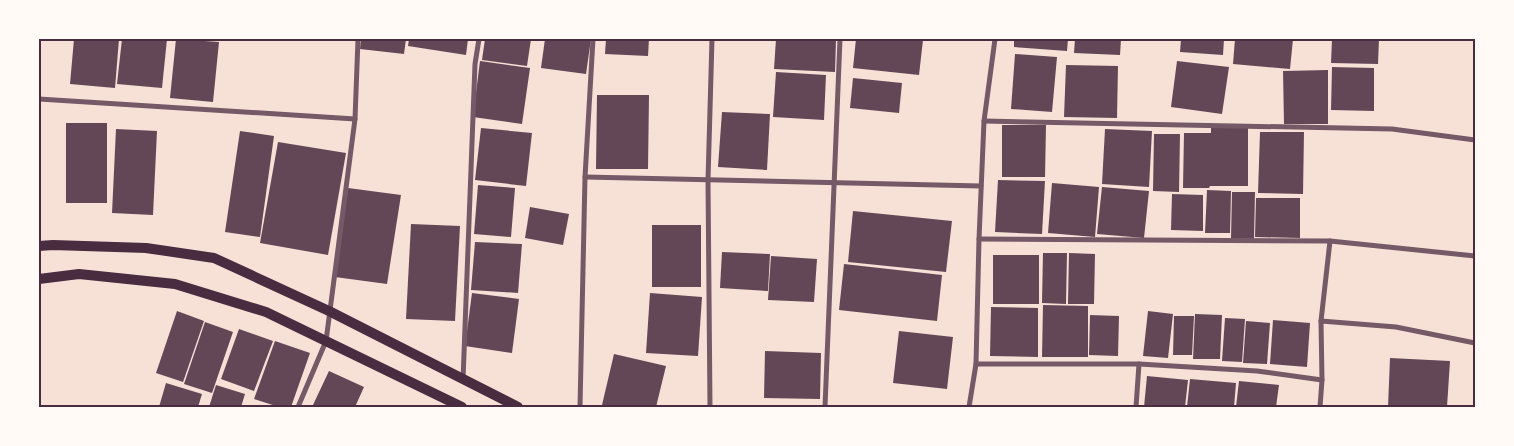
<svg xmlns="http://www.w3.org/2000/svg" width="1514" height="446" viewBox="0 0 1514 446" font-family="'Times New Roman',serif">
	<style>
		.building { fill: #644757 }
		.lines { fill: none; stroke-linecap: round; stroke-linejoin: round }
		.minor { stroke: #755966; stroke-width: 5 }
		.secondary { stroke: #4a2c40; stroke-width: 10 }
		.neatline { fill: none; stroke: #4a2c40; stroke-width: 2 }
	</style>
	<rect width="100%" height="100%" fill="#f7e1d7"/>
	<g class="building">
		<path d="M74 39H119L115 88 70 84Z"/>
		<path d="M122 39H167L162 88 117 84Z"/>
		<path d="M176 39 219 42 213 102 170 98Z"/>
		<path d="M361 39H406L404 54 360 49Z"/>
		<path d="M409 39H468L466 55 408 46Z"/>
		<path d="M485 39H531L527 66 482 60Z"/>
		<path d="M545 39H591L586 74 541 68Z"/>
		<path d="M606 39H649L648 56 605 54Z"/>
		<path d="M776 39H836L835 72 774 69Z"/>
		<path d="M856 39 923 40 919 75 853 68Z"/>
		<path d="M1014 39H1068L1067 51 1014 47Z"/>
		<path d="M1075 39H1121L1120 55 1074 53Z"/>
		<path d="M1181 39H1224L1223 55 1180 52Z"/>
		<path d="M1235 39H1293L1290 69 1233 64Z"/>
		<path d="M1332 39H1379L1378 64 1331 63Z"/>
		<path d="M1015 54 1057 57 1052 112 1011 109Z"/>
		<path d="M480 61 530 68 522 124 473 117Z"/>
		<path d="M1177 61 1229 67 1222 114 1171 107Z"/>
		<path d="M1066 65 1118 66 1117 118 1064 117Z"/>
		<path d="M1332 67 1374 68V111L1331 110Z"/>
		<path d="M1328 70V124H1284L1283 71Z"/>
		<path d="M776 72 826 75 824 120 773 117Z"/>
		<path d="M853 78 902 83 899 113 850 108Z"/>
		<path d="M597 95H649L648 169H596Z"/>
		<path d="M722 112 770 114 767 170 718 167Z"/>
		<rect x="66" y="123" width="41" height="80"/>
		<path d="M1002 125H1046L1045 177H1002Z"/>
		<path d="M1211 127H1248V186H1210L1209 188H1183L1184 133H1211Z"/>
		<path d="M481 128 532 133 526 186 475 180Z"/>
		<path d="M116 129 157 131 153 215 112 213Z"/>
		<path d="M1105 129 1152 131 1149 187 1102 184Z"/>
		<path d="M240 131 274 136 260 237 225 232Z"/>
		<path d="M1260 132H1304L1303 194 1258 193Z"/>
		<path d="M1154 134H1180L1179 192 1153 191Z"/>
		<path d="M278 142 346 153 328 255 260 243Z"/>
		<path d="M998 180 1045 181 1042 234 995 232Z"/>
		<path d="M1052 183 1099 187 1095 237 1048 233Z"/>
		<path d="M478 185 515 188 511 237 474 234Z"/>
		<path d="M1102 187 1149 191 1144 238 1097 234Z"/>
		<path d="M348 188 401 195 387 284 335 277Z"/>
		<path d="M1207 190 1231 191 1230 233H1205Z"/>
		<path d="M1232 192H1255L1254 239 1231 238Z"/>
		<path d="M1172 194 1203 195V231L1171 230Z"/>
		<path d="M1256 198H1300V238L1255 237Z"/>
		<path d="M530 207 569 214 563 245 525 238Z"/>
		<path d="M853 211 952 221 946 272 848 262Z"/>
		<path d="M411 224 460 226 455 321 406 319Z"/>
		<rect x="652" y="225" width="49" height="62"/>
		<path d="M475 242 522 244 518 293 471 290Z"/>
		<path d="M722 252 770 254 768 291 720 288Z"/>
		<path d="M1043 253H1067L1066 304 1042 303Z"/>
		<path d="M1069 253 1095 254 1094 304H1068Z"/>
		<rect x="993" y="255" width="46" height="49"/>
		<path d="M771 256 817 259 814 302 768 300Z"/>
		<path d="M844 264 942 275 937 321 839 310Z"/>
		<path d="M472 293 519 299 512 353 465 346Z"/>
		<path d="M650 293 702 297 698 356 646 353Z"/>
		<path d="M1043 305 1088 306V357H1042Z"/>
		<path d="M991 307 1038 308V357L990 356Z"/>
		<path d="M177 311 204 321 183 382 156 373Z"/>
		<path d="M1148 311 1173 314 1168 358 1143 356Z"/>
		<path d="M1195 314 1222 315 1220 359H1193Z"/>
		<path d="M1090 315 1119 316 1118 356 1089 355Z"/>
		<path d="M1174 316H1194L1192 355H1173Z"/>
		<path d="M1225 318 1245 319 1242 362 1222 361Z"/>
		<path d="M1273 320 1310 323 1307 367 1270 364Z"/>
		<path d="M1246 321 1270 323 1267 364 1243 363Z"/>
		<path d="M205 322 233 332 212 393 184 384Z"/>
		<path d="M239 329 273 341 254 391 221 379Z"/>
		<path d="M899 331 953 337 947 389 893 383Z"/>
		<path d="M275 341 310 353 291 407H279L254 399Z"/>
		<path d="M765 351 821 353 820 399 764 398Z"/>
		<path d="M614 354 666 366 656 407H612L602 405Z"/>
		<path d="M1390 358 1450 361 1447 407H1388Z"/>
		<path d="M329 371 364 387 355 407H312Z"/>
		<path d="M1147 376 1188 380 1185 407H1144Z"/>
		<path d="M1190 379 1236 383 1234 407H1187Z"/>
		<path d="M1239 381 1279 385 1276 407H1236Z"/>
		<path d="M166 383 202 394 198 407H159Z"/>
		<path d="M216 385 245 394 241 407H209Z"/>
	</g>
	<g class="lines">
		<g class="minor">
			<path d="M39 99 355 119"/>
			<path d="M984 121 1392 129 1475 140"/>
			<path d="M585 177 981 186"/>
			<path d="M979 239 1330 241 1475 256"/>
			<path d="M1321 321 1396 327 1475 343"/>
			<path d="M976 364H1139L1257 371 1322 380"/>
			<path d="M463 380 475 64 479 39"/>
			<path d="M298 407 326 341 355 119 358 39"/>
			<path d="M580 407 585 177 593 39"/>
			<path d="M710 407 708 180 712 39"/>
			<path d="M825 407 840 39"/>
			<path d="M969 407 976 364 979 239 984 121 995 39"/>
			<path d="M1136 407 1139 364"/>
			<path d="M1320 407 1322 380 1321 321 1330 241"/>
		</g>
		<g class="secondary">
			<path d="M39 246 53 245 146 248 214 258 329 311 518 407"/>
			<path d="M39 279 79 274 175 284 266 312 462 407"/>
		</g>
	</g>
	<rect width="1514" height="446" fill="none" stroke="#fffaf5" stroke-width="80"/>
	<rect x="40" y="40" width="1434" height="366" class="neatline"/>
</svg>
